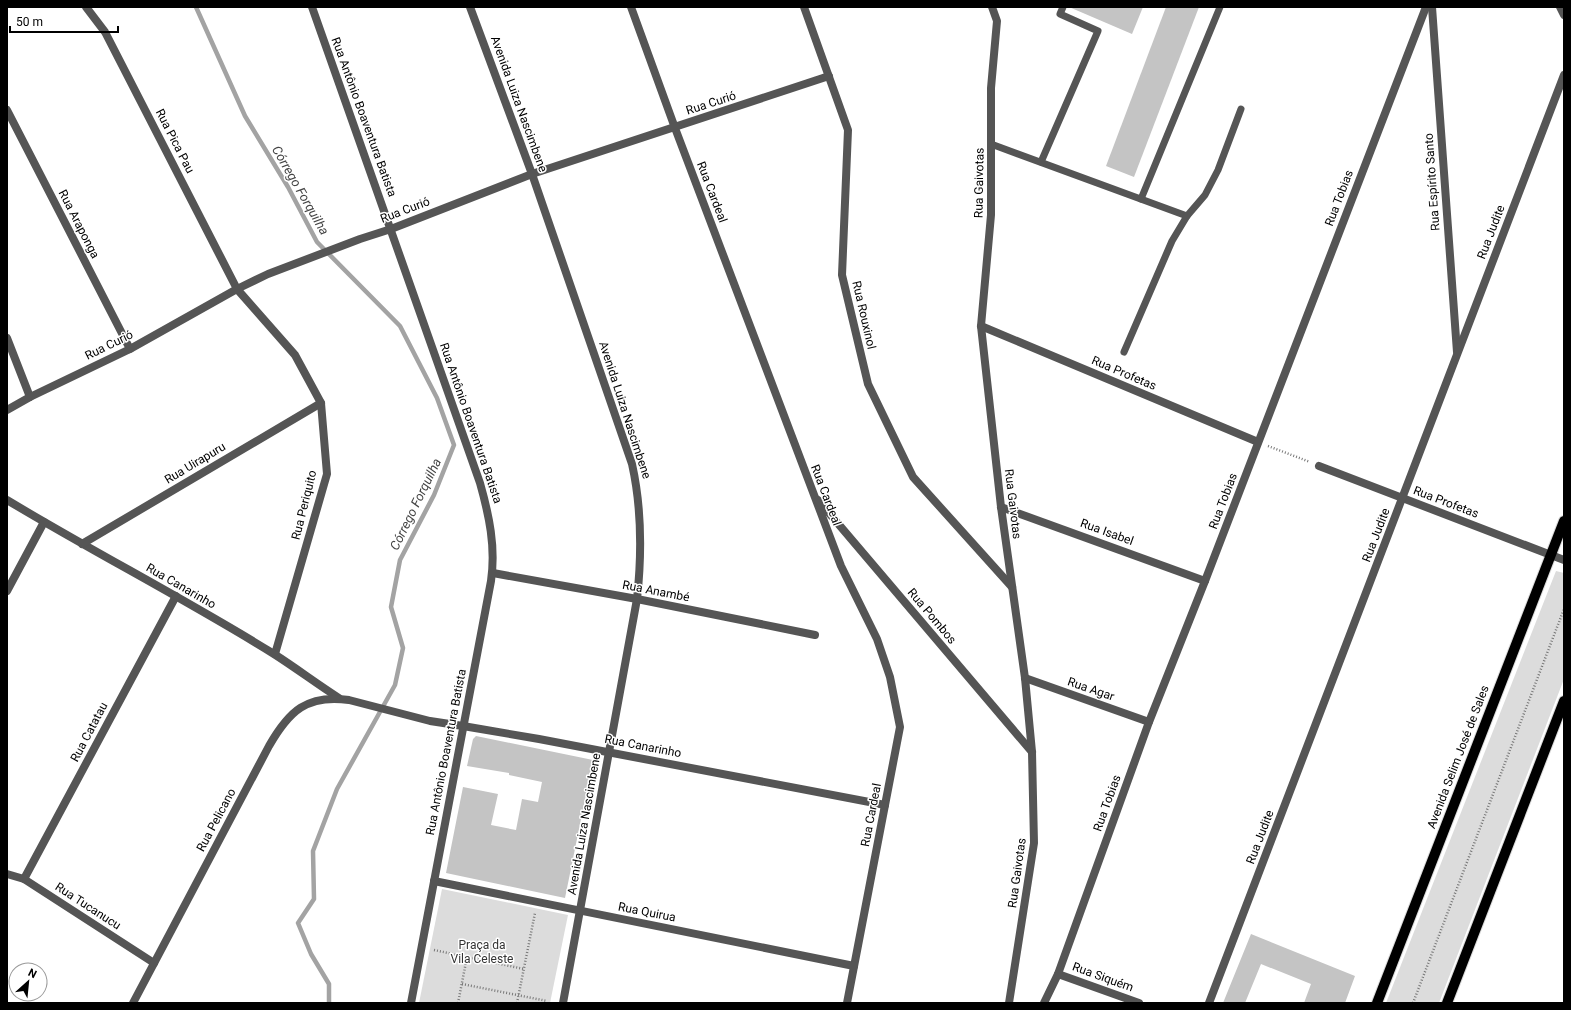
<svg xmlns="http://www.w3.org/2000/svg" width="1571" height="1010" viewBox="0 0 1571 1010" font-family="Roboto,sans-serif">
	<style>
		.green { fill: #dcdcdc }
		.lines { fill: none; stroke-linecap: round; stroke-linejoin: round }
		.stream { stroke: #a3a3a3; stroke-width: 4.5 }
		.building { fill: #c4c4c4 }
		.primary-casing { stroke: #dbdbdb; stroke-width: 12 }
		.path { stroke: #777; stroke-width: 2.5; stroke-dasharray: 1 2; stroke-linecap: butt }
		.service { stroke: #555; stroke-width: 7 }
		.minor { stroke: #555; stroke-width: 8 }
		.tertiary { stroke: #555; stroke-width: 8 }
		.primary { stroke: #000; stroke-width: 10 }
		.labels { text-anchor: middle; stroke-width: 3; stroke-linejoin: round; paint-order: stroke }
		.street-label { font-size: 12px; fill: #000; stroke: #fff }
		.park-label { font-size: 12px; fill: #333; stroke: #fff }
		.water-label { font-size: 13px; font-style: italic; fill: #444; stroke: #fff }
	</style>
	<rect width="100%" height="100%" fill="#fff"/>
	<g class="green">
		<path d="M1556 571 1564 573V679L1439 1003H1386Z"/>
		<path d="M442 889 568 915 550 1003H419Z"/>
	</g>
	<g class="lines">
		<path class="stream" d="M196 7 245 116 288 187 317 242 400 326 437 398 454 445 434 495 400 560 391 607 403 648 395 685 337 789 313 851 314 899 298 923 311 954 329 984V1003"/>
	</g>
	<g class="building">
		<path d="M1069 7H1143L1132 34Z"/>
		<path d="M1166 7H1199L1134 177 1106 166Z"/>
		<path d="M476 736 593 760 565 898 446 873 463 787 498 794 491 825 516 830 522 799 538 802 542 782 509 775V773L467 766 473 739Z"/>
		<path d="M1251 934 1355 976 1345 1003H1304L1311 984 1261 964 1245 1003H1223Z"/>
	</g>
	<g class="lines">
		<defs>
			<g id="primary">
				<path d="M1377 1003 1564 521"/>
				<path d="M1447 1003 1564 701"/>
			</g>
		</defs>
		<use href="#primary" class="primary-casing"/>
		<g class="path">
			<path d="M1268 446 1310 462"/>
			<path d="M434 950 524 969"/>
			<path d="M462 984 547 1001"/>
			<path d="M458 1003 467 957"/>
			<path d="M517 1003 535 913"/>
			<path d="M1413 1003 1564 609"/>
		</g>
		<g class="service">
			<path d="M991 144 1187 216"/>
			<path d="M1041 162 1098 31 1060 14 1063 7"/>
			<path d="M1141 199 1220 7"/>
			<path d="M1124 352 1172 241 1187 216 1205 195 1218 170 1241 109"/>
		</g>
		<g class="minor">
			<path d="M86 7 105 32 237 289 295 355 321 403 327 474 275 654"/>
			<path d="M470 7 532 174 632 464C642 509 642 553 637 599L563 1003"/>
			<path d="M631 7 675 128 841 566 877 639 890 677 900 727 847 1003"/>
			<path d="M804 7 848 130 842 275 868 384 913 477 1012 587"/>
			<path d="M1432 7 1457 352"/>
			<path d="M1560 7 1564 15"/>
			<path d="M7 110 130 349"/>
			<path d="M981 326 1258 442"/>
			<path d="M7 338 30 397"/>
			<path d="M7 410 30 397 130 349 237 289 268 274 360 239 391 229 532 174 829 76"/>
			<path d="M1319 466 1564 560"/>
			<path d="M7 500C95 553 187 600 274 654 296 668 317 684 339 698"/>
			<path d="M818 500 1032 752"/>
			<path d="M1001 507 1205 581"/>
			<path d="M82 544 321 403"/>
			<path d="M493 573 637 599 815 635"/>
			<path d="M7 591 44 522"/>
			<path d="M1025 678 1149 722"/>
			<path d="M463 726 539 739 885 805"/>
			<path d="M7 874 24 879 154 963"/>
			<path d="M24 879 176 596"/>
			<path d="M434 881 854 966"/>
			<path d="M1058 974 1139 1003"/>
			<path d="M1044 1003 1058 974 1149 722 1205 581 1426 7"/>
			<path d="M1209 1003 1564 75"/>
		</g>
		<g class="tertiary">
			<path d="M312 7 480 483C489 515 496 547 491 581L411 1003"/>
			<path d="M992 7 997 21 991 88V215L981 326 1001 507 1025 678 1032 752 1034 843 1009 1003"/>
			<path d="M133 1003 269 746C289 711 307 694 349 700L430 721 463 726"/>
		</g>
		<use href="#primary" class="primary"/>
	</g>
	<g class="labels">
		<g class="street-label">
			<text transform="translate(711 103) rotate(-18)" y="4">Rua Curió</text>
			<text transform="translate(519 104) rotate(70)" y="4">Avenida Luiza Nascimbene</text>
			<text transform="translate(364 117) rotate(70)" y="4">Rua Antônio Boaventura Batista</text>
			<text transform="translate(175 141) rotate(63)" y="4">Rua Pica Pau</text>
			<text transform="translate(1432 182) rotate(-94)" y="4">Rua Espírito Santo</text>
			<text transform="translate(979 183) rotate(-89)" y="4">Rua Gaivotas</text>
			<text transform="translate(712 192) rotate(69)" y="4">Rua Cardeal</text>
			<text transform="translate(1339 198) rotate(-69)" y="4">Rua Tobias</text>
			<text transform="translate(405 210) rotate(-21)" y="4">Rua Curió</text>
			<text transform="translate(79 224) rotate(63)" y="4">Rua Araponga</text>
			<text transform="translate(1491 232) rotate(-69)" y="4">Rua Judite</text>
			<text transform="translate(864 315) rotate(77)" y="4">Rua Rouxinol</text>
			<text transform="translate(109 345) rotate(-26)" y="4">Rua Curió</text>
			<text transform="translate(1124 373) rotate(23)" y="4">Rua Profetas</text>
			<text transform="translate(625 410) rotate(72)" y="4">Avenida Luiza Nascimbene</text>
			<text transform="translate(471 423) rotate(71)" y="4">Rua Antônio Boaventura Batista</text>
			<text transform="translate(195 463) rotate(-31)" y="4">Rua Uirapuru</text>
			<text transform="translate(826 495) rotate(69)" y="4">Rua Cardeal</text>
			<text transform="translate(1223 501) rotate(-69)" y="4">Rua Tobias</text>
			<text transform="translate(1446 502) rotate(21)" y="4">Rua Profetas</text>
			<text transform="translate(1013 504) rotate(83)" y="4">Rua Gaivotas</text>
			<text transform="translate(304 505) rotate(-76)" y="4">Rua Periquito</text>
			<text transform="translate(1107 532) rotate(20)" y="4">Rua Isabel</text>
			<text transform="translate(1376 535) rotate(-69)" y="4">Rua Judite</text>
			<text transform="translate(181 586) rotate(30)" y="4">Rua Canarinho</text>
			<text transform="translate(656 591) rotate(11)" y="4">Rua Anambé</text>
			<text transform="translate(932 616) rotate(50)" y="4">Rua Pombos</text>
			<text transform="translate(1091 689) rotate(19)" y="4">Rua Agar</text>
			<text transform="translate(89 732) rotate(-62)" y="4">Rua Catatau</text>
			<text transform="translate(643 746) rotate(11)" y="4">Rua Canarinho</text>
			<text transform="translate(446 752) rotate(-79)" y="4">Rua Antônio Boaventura Batista</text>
			<text transform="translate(1458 757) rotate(-69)" y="4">Avenida Selim José de Sales</text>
			<text transform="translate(1107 803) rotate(-70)" y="4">Rua Tobias</text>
			<text transform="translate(871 815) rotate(-79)" y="4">Rua Cardeal</text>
			<text transform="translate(216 820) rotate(-62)" y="4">Rua Pelicano</text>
			<text transform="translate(584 824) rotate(-80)" y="4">Avenida Luiza Nascimbene</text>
			<text transform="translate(1260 837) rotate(-69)" y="4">Rua Judite</text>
			<text transform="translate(1017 873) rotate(-82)" y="4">Rua Gaivotas</text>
			<text transform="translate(88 906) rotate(33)" y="4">Rua Tucanucu</text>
			<text transform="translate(647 912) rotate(11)" y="4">Rua Quirua</text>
			<text transform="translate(1103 977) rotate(20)" y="4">Rua Siquém</text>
		</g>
		<g class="park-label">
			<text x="482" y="949">Praça da<tspan x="482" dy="14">Vila Celeste</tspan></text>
		</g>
		<g class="water-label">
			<text transform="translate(301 190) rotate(60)" y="5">Córrego Forquilha</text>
			<text transform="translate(415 504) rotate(-64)" y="5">Córrego Forquilha</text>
		</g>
	</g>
	<rect width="1571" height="1010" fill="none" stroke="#000000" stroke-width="16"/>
	<g transform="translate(28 982) rotate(27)"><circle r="19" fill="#ffffff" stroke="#999999"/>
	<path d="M0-3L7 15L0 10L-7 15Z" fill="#000000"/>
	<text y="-6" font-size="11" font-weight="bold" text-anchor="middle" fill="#000000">N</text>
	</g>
	<path d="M10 26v6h108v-6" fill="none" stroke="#000000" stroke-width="2"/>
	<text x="16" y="26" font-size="12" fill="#000000" stroke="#ffffff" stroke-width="3" paint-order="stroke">50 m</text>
</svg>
